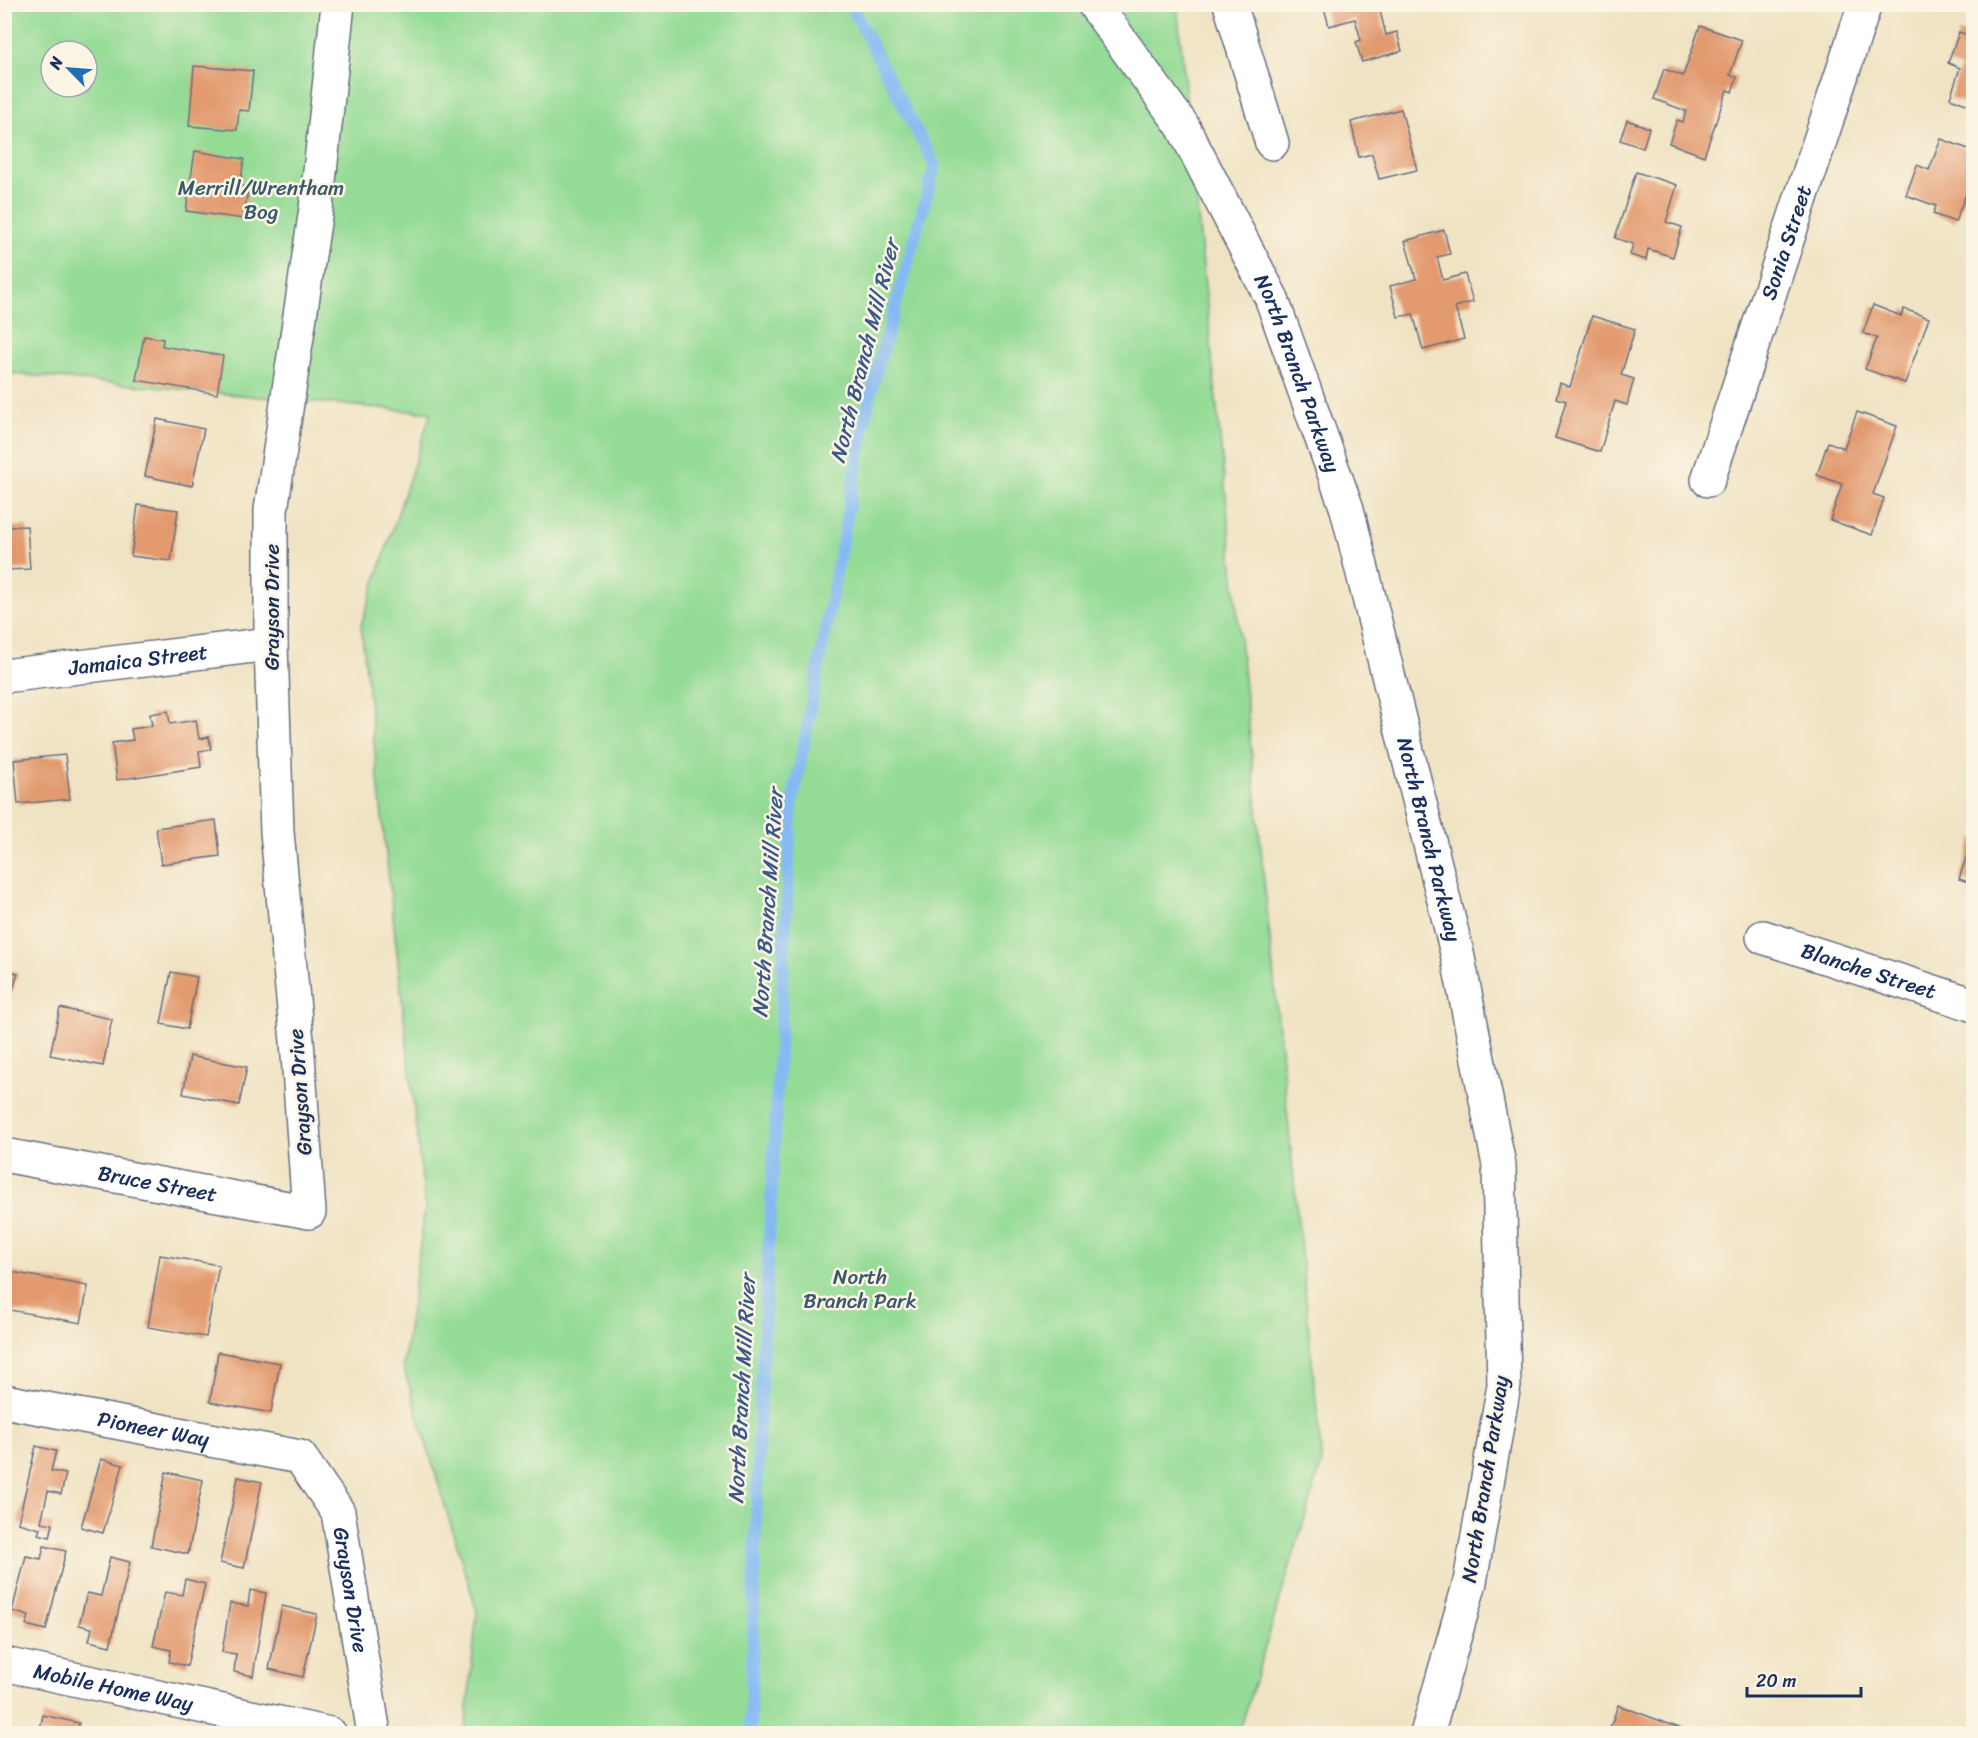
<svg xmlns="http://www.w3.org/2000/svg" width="1978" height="1738" viewBox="0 0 1978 1738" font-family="Sriracha,sans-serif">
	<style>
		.green { fill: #94db95; stroke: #58857a; stroke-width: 1.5; fill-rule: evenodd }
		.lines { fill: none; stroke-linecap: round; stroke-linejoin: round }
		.stream { stroke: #85b9f3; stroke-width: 12 }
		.building { fill: #e29a6e }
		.minor-casing { stroke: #666e81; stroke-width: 36 }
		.tertiary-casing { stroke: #666e81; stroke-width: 36 }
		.minor { stroke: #fff; stroke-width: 33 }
		.tertiary { stroke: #fff; stroke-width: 33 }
		.labels { text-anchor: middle; stroke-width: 5; stroke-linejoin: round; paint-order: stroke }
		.park-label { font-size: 21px; fill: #395a6c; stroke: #fcf5e5 }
		.street-label { font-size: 21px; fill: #1b2f5e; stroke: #fcf5e5 }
		.water-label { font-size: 22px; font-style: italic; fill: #3b588b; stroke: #fcf5e5 }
	</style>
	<rect width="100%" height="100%" fill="#fcf5e5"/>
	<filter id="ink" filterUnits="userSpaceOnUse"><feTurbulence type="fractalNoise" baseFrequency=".0167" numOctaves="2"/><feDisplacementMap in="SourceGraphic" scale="12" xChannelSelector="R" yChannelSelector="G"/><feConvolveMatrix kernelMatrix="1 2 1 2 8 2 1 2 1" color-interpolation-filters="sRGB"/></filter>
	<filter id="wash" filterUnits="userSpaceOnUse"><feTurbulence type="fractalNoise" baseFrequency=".008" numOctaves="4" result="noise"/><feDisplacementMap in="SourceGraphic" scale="24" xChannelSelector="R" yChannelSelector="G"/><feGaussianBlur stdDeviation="1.35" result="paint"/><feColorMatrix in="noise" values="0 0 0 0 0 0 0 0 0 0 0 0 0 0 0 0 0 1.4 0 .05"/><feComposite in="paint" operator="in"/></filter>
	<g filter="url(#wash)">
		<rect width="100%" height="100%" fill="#f0e3c3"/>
		<path class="green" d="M4 5H1177L1322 1462 1239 1733H465L477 1612 403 1366 425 1208 361 625 431 413 5 373ZM51 51H87V87H51Z"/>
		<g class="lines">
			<path class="stream" d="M750 1734 759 1428 792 806 870 395 935 166 850 4"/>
		</g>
		<g id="blocks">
			<g class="building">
				<path d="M1323 4H1401L1380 11 1386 35 1397 32 1402 51 1362 62 1356 42 1361 40 1355 19 1329 26Z"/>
				<path d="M1700 26 1742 40 1730 75 1737 77 1732 92 1727 90 1704 156 1669 143 1677 120 1683 122 1686 111 1654 99 1664 69 1683 76Z"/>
				<path d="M1959 32 1974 37V107L1950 98 1960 68 1948 63Z"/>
				<path d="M194 66 253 71 249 111 239 110 237 130 189 126Z"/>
				<path d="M1401 109 1417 170 1379 179 1372 154 1359 157 1351 122Z"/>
				<path d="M1627 120 1649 128 1643 148 1620 140Z"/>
				<path d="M1941 139 1974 151 1969 166 1974 168V174L1955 222 1933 214 1936 206 1906 195 1917 165 1929 170Z"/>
				<path d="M195 151 244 159 240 186 248 187 244 219 186 211Z"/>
				<path d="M1636 172 1677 185 1666 222 1682 227 1673 257 1648 249 1646 260 1630 255 1633 244 1615 238Z"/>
				<path d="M1444 230 1450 254 1437 257 1443 280 1465 274 1473 302 1455 307 1464 339 1423 350 1413 314 1398 317 1390 286 1416 279 1405 241Z"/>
				<path d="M1873 305 1901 316 1904 309 1929 318 1905 383 1865 369 1877 338 1863 333Z"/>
				<path d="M1592 316 1635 329 1621 375 1634 379 1627 405 1615 401 1600 452 1555 438 1566 401 1556 398 1560 383 1570 387Z"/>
				<path d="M144 336 163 339 162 346 223 356 217 394 136 380Z"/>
				<path d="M1857 412 1897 426 1873 494 1884 498 1872 535 1830 520 1842 484 1817 475 1828 442 1844 448Z"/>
				<path d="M157 419 204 429 192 486 145 476Z"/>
				<path d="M138 505 178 510 171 561 131 556Z"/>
				<path d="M27 526 30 569 4 570V527Z"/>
				<path d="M168 711 170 724 196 720 199 739 209 737 211 749 199 751 201 767 117 780 112 743 133 740 131 729 152 726 150 714Z"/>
				<path d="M65 755 70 799 18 804 14 760Z"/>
				<path d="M216 820 220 856 161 864 156 828Z"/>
				<path d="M1973 837 1974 838V884L1959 879Z"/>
				<path d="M4 969 18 973 5 1016H4Z"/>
				<path d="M171 972 197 977 187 1029 161 1024Z"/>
				<path d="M60 1008 112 1019 103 1066 50 1055Z"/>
				<path d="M190 1056 247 1067 239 1105 183 1094Z"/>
				<path d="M160 1255 219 1265 206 1337 148 1327Z"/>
				<path d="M6 1271 88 1286 81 1323 4 1309Z"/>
				<path d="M218 1352 280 1363 271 1413 210 1402Z"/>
				<path d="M36 1446 56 1451 51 1471 66 1474 61 1494 48 1491 41 1522 53 1524 50 1537 38 1534 40 1529 18 1523Z"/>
				<path d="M101 1459 123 1465 103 1533 81 1527Z"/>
				<path d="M166 1472 203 1480 188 1554 151 1546Z"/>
				<path d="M238 1477 262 1482 244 1568 220 1563Z"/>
				<path d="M44 1546 66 1551 46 1630 26 1625 29 1616 12 1611 26 1556 41 1559Z"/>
				<path d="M110 1557 130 1562 110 1646 89 1641 92 1628 79 1625 87 1593 101 1596Z"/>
				<path d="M185 1579 205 1584 187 1666 169 1662 171 1650 153 1646 165 1592 182 1595Z"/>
				<path d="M250 1590 266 1593 253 1676 234 1672 236 1654 222 1652 230 1603 248 1606Z"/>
				<path d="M282 1606 317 1614 303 1677 269 1669Z"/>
				<path d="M1618 1705 1693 1733V1734H1608Z"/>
				<path d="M43 1715 79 1723 77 1734H39Z"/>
				<path d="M115 1727 135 1731V1734H113Z"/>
			</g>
		</g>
	</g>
	<g filter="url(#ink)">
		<use href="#blocks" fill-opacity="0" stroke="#666e81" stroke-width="1.5"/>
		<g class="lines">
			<defs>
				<g id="minor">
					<path d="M1230 4 1272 143"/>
					<path id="s1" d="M1708 480 1865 4"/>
					<path id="s2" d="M4 676 271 644"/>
					<path id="s3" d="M1763 937 1974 1005"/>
					<path id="s4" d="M4 1155 309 1212 297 1041 277 832 271 644V510L316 209 338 4"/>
					<path id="s5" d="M4 1401 300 1457 338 1512 374 1734"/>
					<path id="s6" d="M4 1664 330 1734"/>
				</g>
				<g id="tertiary">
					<path id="s7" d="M1094 4 1182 125 1271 297 1347 509 1457 953 1499 1165 1504 1385 1470 1582 1427 1734"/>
				</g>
			</defs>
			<use href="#minor" class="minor-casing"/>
			<use href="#tertiary" class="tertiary-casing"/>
			<use href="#minor" class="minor"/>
			<use href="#tertiary" class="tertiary"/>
		</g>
	</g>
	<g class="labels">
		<g class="park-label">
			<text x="261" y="195">Merrill/Wrentham<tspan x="261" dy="24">Bog</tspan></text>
			<text x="860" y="1284">North<tspan x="860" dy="24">Branch Park</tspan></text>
		</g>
		<g class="street-label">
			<text dy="7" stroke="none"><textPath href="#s1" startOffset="250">Sonia Street</textPath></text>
			<text dy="7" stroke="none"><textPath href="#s7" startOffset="424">North Branch Parkway</textPath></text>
			<text transform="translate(272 607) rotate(-90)" y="7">Grayson Drive</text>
			<text dy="7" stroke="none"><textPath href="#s2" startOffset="135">Jamaica Street</textPath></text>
			<text dy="7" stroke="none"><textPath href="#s7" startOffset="909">North Branch Parkway</textPath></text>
			<text dy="7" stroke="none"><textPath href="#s3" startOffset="111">Blanche Street</textPath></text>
			<text transform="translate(300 1092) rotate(-94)" y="7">Grayson Drive</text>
			<text dy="7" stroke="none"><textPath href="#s4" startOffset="156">Bruce Street</textPath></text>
			<text dy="7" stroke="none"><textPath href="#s5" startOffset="152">Pioneer Way</textPath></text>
			<text transform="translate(1485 1479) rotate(-81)" y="7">North Branch Parkway</text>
			<text dy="7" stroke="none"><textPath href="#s5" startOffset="447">Grayson Drive</textPath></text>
			<text dy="7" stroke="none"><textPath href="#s6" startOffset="112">Mobile Home Way</textPath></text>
		</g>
		<g class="water-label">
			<text transform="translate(864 351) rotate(-76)" y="8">North Branch Mill River</text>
			<text transform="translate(767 903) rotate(-86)" y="8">North Branch Mill River</text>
			<text transform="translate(741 1389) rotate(-87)" y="8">North Branch Mill River</text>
		</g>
	</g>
	<rect width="1978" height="1738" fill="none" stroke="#fcf5e5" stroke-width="24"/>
	<g transform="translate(69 69) rotate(295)"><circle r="28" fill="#fcf5e5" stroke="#a2a6af" stroke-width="1.5"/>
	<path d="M0-4.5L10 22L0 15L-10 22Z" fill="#1f6fb2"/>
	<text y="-9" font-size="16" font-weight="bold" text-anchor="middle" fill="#1b2f5e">N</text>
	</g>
	<path d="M1747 1687v9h114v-9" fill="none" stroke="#1b2f5e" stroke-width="3"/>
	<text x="1756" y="1687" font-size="18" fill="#1b2f5e" stroke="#fcf5e5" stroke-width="4.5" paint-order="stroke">20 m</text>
</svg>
